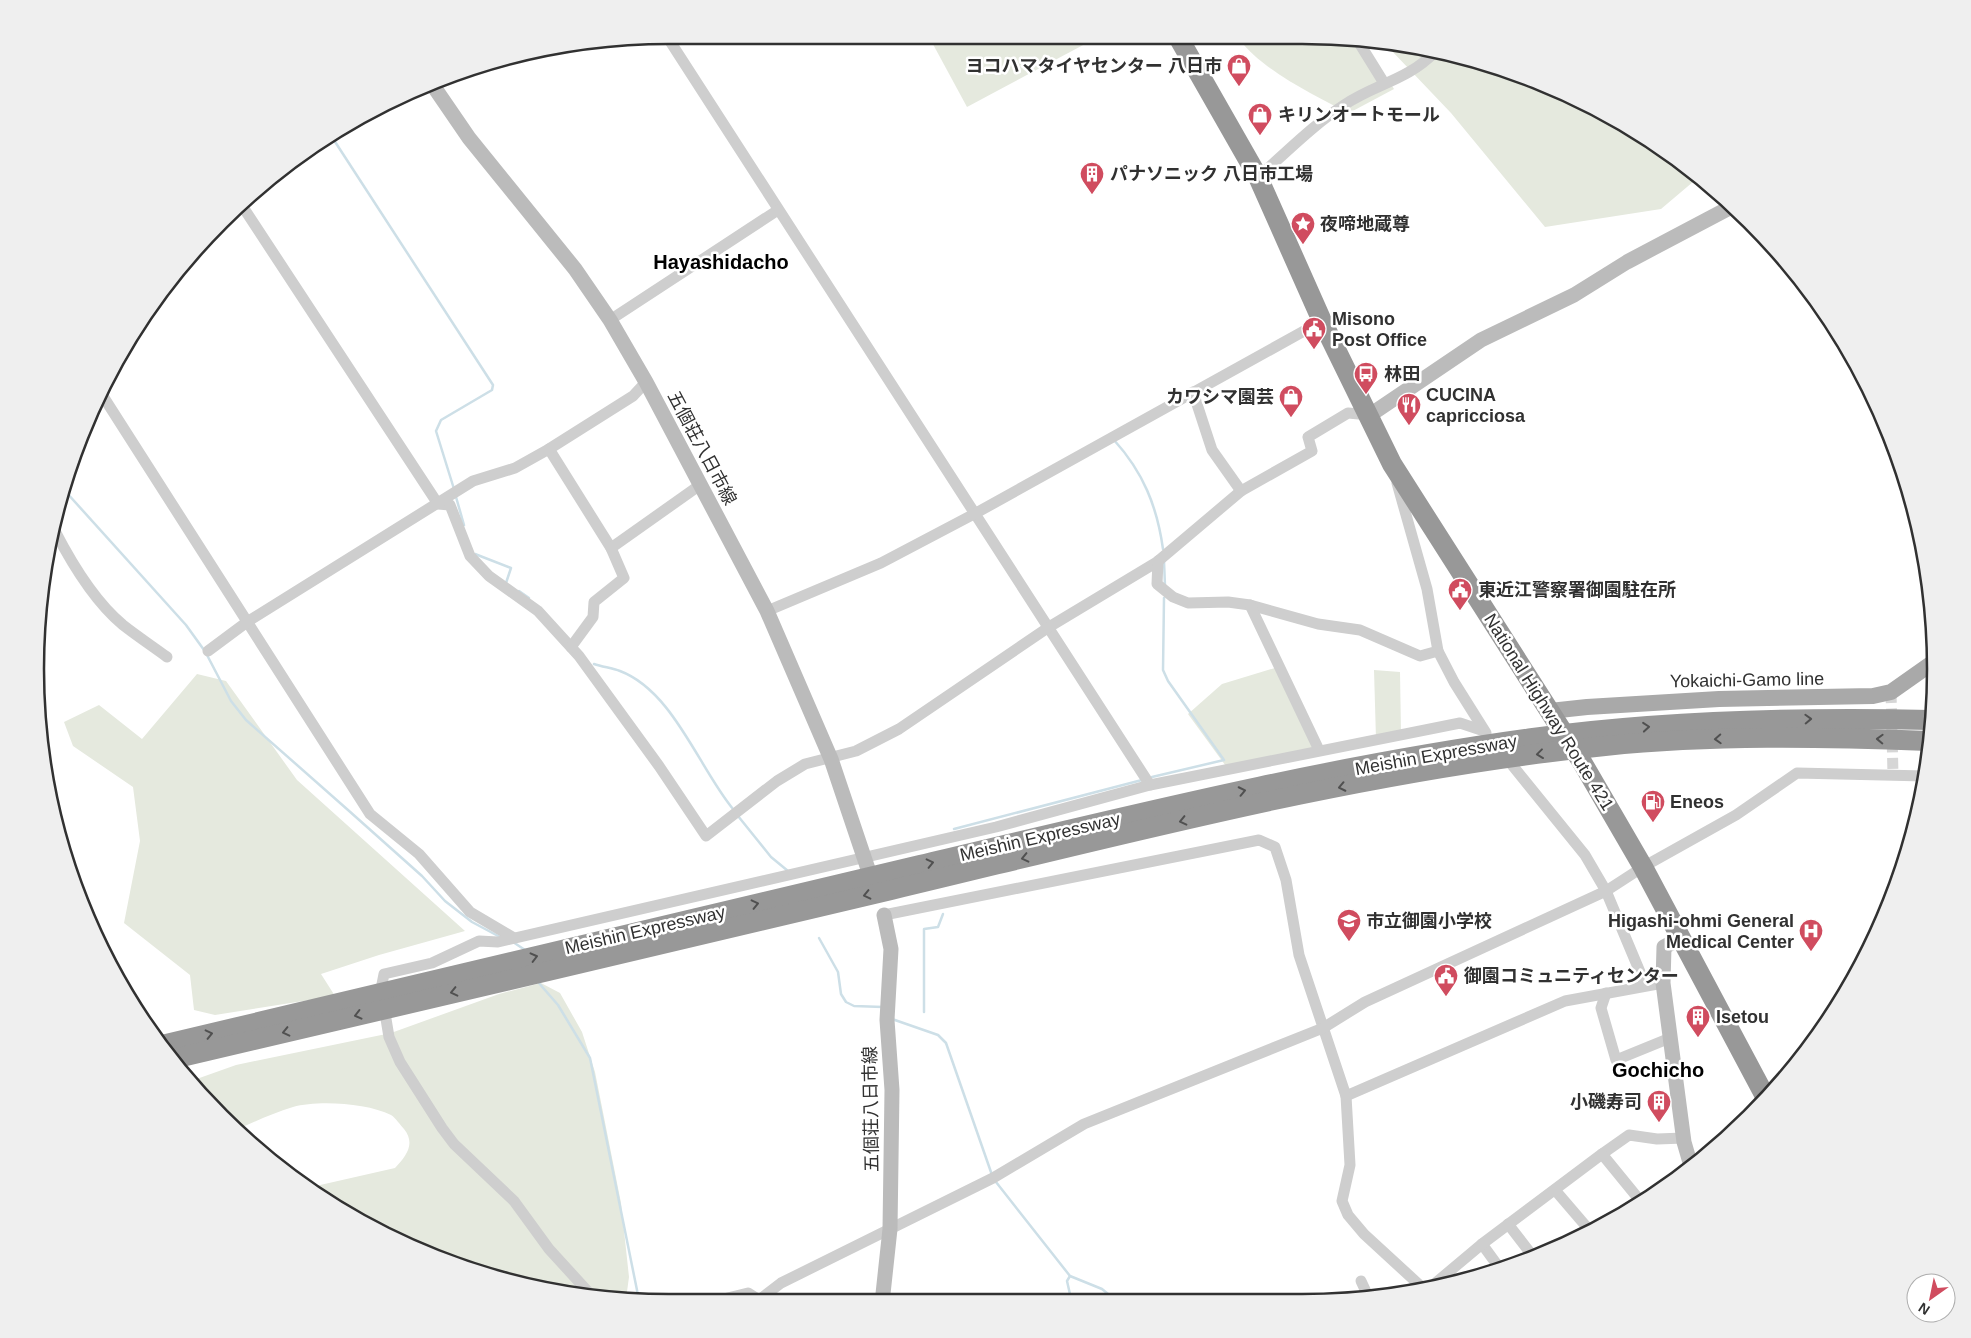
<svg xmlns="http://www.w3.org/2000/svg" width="1971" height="1338" viewBox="0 0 1971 1338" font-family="Arial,'Noto Sans JP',sans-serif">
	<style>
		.green { fill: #e5e9de }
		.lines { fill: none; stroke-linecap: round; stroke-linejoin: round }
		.stream { stroke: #cddfe7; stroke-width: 2.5 }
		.street-tunnel { stroke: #d6d6d6; stroke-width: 11; stroke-dasharray: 11 5.5; stroke-linecap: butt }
		.street { stroke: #cecece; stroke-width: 11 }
		.secondary { stroke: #bbb; stroke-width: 15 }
		.primary { stroke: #a9a9a9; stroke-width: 16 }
		.highway { stroke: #989898; stroke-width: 20 }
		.oneway { stroke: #505050 }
		.labels { text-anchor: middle; stroke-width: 5; stroke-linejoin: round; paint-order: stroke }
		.poi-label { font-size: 18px; font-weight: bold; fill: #313131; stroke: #fff; text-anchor: start }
		.street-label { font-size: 18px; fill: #313131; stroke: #fff }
		.quarter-label { font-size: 20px; font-weight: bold; fill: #000; stroke: #fff }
		.rim { fill: none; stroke: #313131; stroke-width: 2.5 }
	</style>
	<rect width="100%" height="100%" fill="#fff"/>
	<g class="green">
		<path d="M928 35H1102L967 107Z"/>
		<path d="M1244 35H1302L1363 41 1394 89 1349 113C1316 97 1261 69 1240 40Z"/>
		<path d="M1391 44 1425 47 1583 101 1688 166 1700 176 1661 209 1545 227 1451 113 1390 49Z"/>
		<path d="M1278 667 1319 750 1228 769 1188 714 1222 684Z"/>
		<path d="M1374 670 1400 672 1401 734 1376 739Z"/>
		<path d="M197 674 226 681 297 780 465 931 379 955 321 974 335 996 215 1015 194 1010 190 975 124 923 140 841 133 787 73 746 64 722 99 705 142 739Z"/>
		<path d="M541 983 560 993 582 1032 595 1072 621 1203 629 1277 626 1299 545 1291 426 1255 317 1196 307 1188 395 1168C406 1156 416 1144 404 1129 400 1125 396 1118 391 1115 367 1103 318 1100 293 1107 273 1113 254 1122 236 1130L220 1117 191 1081 236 1065 391 1033 499 994Z"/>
	</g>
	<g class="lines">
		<g class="stream">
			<path d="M330 134 493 385 492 390 441 420 436 431 454 489"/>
			<path d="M1114 440C1143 472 1157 506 1163 549"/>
			<path d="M66 492 186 625 204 650"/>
			<path d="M456 497 464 525"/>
			<path d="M475 554 511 568 506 583"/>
			<path d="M1164 561 1165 586"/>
			<path d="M519 591 529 598"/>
			<path d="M207 655 231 701 246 720 348 810 422 876 445 901 472 922 500 937"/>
			<path d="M594 664C603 667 612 668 620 671 673 691 699 768 733 809"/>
			<path d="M1152 777 1224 760 1168 681 1163 670 1164 598"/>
			<path d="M738 816 771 857 788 871"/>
			<path d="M954 829 1142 780"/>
			<path d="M819 938 838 972 841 994 846 1002 854 1006 883 1007"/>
			<path d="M513 942 525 950"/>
			<path d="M538 982 558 1005 590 1058 639 1300"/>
			<path d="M924 1012V929L938 927 943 914"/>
			<path d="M892 1019 938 1035 946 1043 992 1175"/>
			<path d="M996 1182 1070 1276 1102 1289 1119 1303"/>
			<path d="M1070 1276 1067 1281 1072 1303"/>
			<path d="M1153 1303C1171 1298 1188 1295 1205 1303"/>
		</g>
		<path class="street-tunnel" d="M1891 692 1893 775"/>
		<g class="street">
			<path d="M666 35 1150 785"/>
			<path d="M1358 41 1384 83"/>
			<path d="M1258 177C1286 153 1313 125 1344 105 1377 83 1407 81 1436 51"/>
			<path d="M243 207 438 504 450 505 470 556 489 576 538 611 579 656 659 766 706 836 777 781 805 764 856 751 899 729 1049 627 1157 562 1241 491 1312 451 1308 437 1348 413 1370 415"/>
			<path d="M610 320 778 210"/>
			<path d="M1193 392 1212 450 1241 491"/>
			<path d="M101 393 370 814 419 854 470 912 514 938"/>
			<path d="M549 449 611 548 624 578 594 602 593 617 571 647"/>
			<path d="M1397 483 1427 589 1438 651 1454 682 1486 733"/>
			<path d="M55 531C72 564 94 601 123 625 137 636 152 646 167 657"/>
			<path d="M611 548 700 485"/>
			<path d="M1158 561 1157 584 1173 597 1188 603 1228 602 1250 605 1318 624 1360 630 1420 656 1438 651"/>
			<path d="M1250 605 1319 750"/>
			<path d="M767 611 881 563 976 513 1322 321"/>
			<path d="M208 651 247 622 473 481 515 468 549 449 633 396 646 382"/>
			<path d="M1504 755 1585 855 1606 891 1645 984"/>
			<path d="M884 915 1259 840 1275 847 1286 880 1299 955 1346 1096 1565 1001 1663 983"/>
			<path d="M1606 993 1601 1008 1616 1060 1670 1038"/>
			<path d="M1346 1096 1350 1165 1342 1201 1348 1215 1364 1234 1426 1291"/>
			<path d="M1602 1154 1629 1135 1657 1139 1684 1138"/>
			<path d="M1555 1190 1591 1232"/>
			<path d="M1508 1224 1532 1255"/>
			<path d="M1482 1244 1498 1266"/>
			<path d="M1361 1281 1368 1296"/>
			<path d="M1426 1291 1482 1244 1602 1154 1642 1203"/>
			<path d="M591 1295 549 1249 514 1201 454 1144 442 1128 400 1062 389 1037 381 989 384 974 432 963 479 941 498 942 996 827 1150 785 1460 723 1484 731"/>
			<path d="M707 1303 748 1293 759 1300 781 1283 993 1178 1084 1124 1323 1028 1365 1002 1606 891 1643 867 1736 815 1797 773 1925 776"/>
		</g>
		<g class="secondary">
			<path d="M432 84 469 138 575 269 610 320 646 382 767 611 831 759 868 869"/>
			<path d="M1370 415 1481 340 1574 295 1627 262 1733 206"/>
			<path d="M1681 938 1664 947 1663 983 1684 1142 1691 1166"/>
			<path d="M882 1303 890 1229 892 1090 887 1020 891 949 884 915"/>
		</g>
		<path class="primary" d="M1550 711 1587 707 1719 699 1873 696 1891 692 1935 661"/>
		<g class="highway">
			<path d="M1177 35 1258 177 1322 321 1392 464 1582 762 1643 867 1766 1098"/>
			<path d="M162 1045C415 985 667 925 920 865 1123 817 1326 766 1533 738 1665 720 1798 717 1931 720"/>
			<path d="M173 1059C412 1003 652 947 891 890 1126 834 1365 770 1605 746 1713 735 1821 737 1929 741"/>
		</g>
	</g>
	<defs><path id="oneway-chevron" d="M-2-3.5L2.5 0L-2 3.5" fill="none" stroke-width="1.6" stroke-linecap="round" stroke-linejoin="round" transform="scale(1.25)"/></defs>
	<g class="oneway">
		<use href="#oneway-chevron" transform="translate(1808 719) rotate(-2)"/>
		<use href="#oneway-chevron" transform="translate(1646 727) rotate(-5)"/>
		<use href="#oneway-chevron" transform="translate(1718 739) rotate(177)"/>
		<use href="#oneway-chevron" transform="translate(1880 739) rotate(-178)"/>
		<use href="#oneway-chevron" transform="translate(1540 754) rotate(173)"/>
		<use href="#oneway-chevron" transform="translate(1342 787) rotate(168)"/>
		<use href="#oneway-chevron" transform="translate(1242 791) rotate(-12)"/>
		<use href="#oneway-chevron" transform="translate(1183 821) rotate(167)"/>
		<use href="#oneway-chevron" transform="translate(1025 858) rotate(167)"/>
		<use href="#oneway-chevron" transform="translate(930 863) rotate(-13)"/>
		<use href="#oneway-chevron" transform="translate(867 895) rotate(167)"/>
		<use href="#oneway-chevron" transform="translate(755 904) rotate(-13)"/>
		<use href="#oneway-chevron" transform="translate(534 957) rotate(-14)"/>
		<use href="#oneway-chevron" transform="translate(454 992) rotate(167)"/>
		<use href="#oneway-chevron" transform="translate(358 1015) rotate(166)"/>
		<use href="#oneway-chevron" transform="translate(286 1032) rotate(167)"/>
		<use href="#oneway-chevron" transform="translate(209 1034) rotate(-13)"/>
	</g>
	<defs>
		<symbol id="shop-pin" viewBox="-11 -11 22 30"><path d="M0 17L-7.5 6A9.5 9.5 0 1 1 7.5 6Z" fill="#d04c5f" stroke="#fff"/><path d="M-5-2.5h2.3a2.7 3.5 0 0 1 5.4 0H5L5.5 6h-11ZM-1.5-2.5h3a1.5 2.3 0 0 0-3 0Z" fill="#fff"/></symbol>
		<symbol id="building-pin" viewBox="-11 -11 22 30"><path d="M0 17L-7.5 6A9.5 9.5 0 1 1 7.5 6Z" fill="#d04c5f" stroke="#fff"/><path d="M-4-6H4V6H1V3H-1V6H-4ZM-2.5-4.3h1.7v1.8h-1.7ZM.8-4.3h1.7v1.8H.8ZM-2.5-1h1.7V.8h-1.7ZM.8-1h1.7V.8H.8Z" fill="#fff"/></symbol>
		<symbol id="sight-pin" viewBox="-11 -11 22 30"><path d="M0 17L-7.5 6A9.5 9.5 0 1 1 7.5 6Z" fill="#d04c5f" stroke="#fff"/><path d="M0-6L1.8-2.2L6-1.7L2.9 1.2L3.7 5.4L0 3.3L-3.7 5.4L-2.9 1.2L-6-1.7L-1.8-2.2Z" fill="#fff"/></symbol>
		<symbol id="civic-pin" viewBox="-11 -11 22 30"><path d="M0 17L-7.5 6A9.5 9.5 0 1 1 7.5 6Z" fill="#d04c5f" stroke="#fff"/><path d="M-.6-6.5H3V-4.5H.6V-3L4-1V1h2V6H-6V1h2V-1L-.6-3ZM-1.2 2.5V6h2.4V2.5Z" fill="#fff"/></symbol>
		<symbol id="bus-pin" viewBox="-11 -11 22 30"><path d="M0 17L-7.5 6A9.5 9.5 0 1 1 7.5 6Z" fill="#d04c5f" stroke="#fff"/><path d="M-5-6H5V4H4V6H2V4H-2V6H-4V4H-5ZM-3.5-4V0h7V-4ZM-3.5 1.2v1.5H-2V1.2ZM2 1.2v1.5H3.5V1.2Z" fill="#fff"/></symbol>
		<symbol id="restaurant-pin" viewBox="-11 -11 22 30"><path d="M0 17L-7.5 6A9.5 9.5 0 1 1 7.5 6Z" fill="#d04c5f" stroke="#fff"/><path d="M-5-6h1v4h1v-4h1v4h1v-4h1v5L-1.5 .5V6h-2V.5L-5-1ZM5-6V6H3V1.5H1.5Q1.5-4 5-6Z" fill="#fff"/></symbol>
		<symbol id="fuel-pin" viewBox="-11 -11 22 30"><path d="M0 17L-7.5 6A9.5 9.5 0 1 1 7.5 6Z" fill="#d04c5f" stroke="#fff"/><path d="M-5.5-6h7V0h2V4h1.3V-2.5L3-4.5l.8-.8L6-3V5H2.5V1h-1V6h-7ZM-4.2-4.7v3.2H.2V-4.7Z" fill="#fff"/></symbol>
		<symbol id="school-pin" viewBox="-11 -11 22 30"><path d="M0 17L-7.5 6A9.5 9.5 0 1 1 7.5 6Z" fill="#d04c5f" stroke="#fff"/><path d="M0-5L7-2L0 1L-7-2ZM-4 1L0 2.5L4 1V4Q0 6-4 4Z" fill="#fff"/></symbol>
		<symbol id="hospital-pin" viewBox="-11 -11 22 30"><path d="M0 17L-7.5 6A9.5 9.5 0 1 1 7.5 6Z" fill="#d04c5f" stroke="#fff"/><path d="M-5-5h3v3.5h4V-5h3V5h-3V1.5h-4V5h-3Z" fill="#fff"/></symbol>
	</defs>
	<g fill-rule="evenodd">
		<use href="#shop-pin" x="1225" y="52" width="28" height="38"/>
		<use href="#shop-pin" x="1246" y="101" width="28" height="38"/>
		<use href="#building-pin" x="1078" y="160" width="28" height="38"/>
		<use href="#sight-pin" x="1289" y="210" width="28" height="38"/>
		<use href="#civic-pin" x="1300" y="315" width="28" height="38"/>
		<use href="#bus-pin" x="1352" y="360" width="28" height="38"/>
		<use href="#shop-pin" x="1277" y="383" width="28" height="38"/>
		<use href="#restaurant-pin" x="1395" y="391" width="28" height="38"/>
		<use href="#civic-pin" x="1446" y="576" width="28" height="38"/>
		<use href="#fuel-pin" x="1639" y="788" width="28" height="38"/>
		<use href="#school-pin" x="1335" y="907" width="28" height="38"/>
		<use href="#hospital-pin" x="1797" y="917" width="28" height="38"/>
		<use href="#civic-pin" x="1432" y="962" width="28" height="38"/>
		<use href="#building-pin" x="1684" y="1003" width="28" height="38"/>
		<use href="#building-pin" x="1645" y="1088" width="28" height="38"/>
	</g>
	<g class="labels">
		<g class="poi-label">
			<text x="1222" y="72" text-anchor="end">ヨコハマタイヤセンター 八日市</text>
			<text x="1278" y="121">キリンオートモール</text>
			<text x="1110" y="180">パナソニック 八日市工場</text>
			<text x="1320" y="230">夜啼地蔵尊</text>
			<text x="1332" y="325">Misono<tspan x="1332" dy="21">Post Office</tspan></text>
			<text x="1384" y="380">林田</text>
			<text x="1426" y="401">CUCINA<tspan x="1426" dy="21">capricciosa</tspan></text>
			<text x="1274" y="403" text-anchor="end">カワシマ園芸</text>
			<text x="1478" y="596">東近江警察署御園駐在所</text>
			<text x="1670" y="808">Eneos</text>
			<text x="1366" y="927">市立御園小学校</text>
			<text x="1794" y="927" text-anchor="end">Higashi-ohmi General<tspan x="1794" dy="21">Medical Center</tspan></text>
			<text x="1464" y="982">御園コミュニティセンター</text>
			<text x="1716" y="1023">Isetou</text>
			<text x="1642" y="1108" text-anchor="end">小磯寿司</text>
		</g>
		<g class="street-label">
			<text transform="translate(702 448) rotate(62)" y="6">五個荘八日市線</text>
			<text transform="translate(1747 680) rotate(-1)" y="6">Yokaichi-Gamo line</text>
			<text transform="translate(1549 712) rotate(58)" y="6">National Highway Route 421</text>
			<text transform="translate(1436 755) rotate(-10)" y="6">Meishin Expressway</text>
			<text transform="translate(1040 837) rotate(-13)" y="6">Meishin Expressway</text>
			<text transform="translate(645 930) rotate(-13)" y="6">Meishin Expressway</text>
			<text transform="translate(871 1109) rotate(-91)" y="6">五個荘八日市線</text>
		</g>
		<g class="quarter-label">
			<text x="721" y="269">Hayashidacho</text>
			<text x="1658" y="1077">Gochicho</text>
		</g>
	</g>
	<path d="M0 0H1971V1338H0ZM669 44H1302A625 625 0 0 1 1927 669V669A625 625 0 0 1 1302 1294H669A625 625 0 0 1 44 669V669A625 625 0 0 1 669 44Z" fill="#efefef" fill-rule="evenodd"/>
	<path class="rim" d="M669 44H1302A625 625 0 0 1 1927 669V669A625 625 0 0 1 1302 1294H669A625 625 0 0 1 44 669V669A625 625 0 0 1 669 44Z"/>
	<g transform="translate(1931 1298) rotate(213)"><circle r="24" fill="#ffffff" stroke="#adadad"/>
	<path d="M0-4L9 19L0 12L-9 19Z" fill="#d04c5f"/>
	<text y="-8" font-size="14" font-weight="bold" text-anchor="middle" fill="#313131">N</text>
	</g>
</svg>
